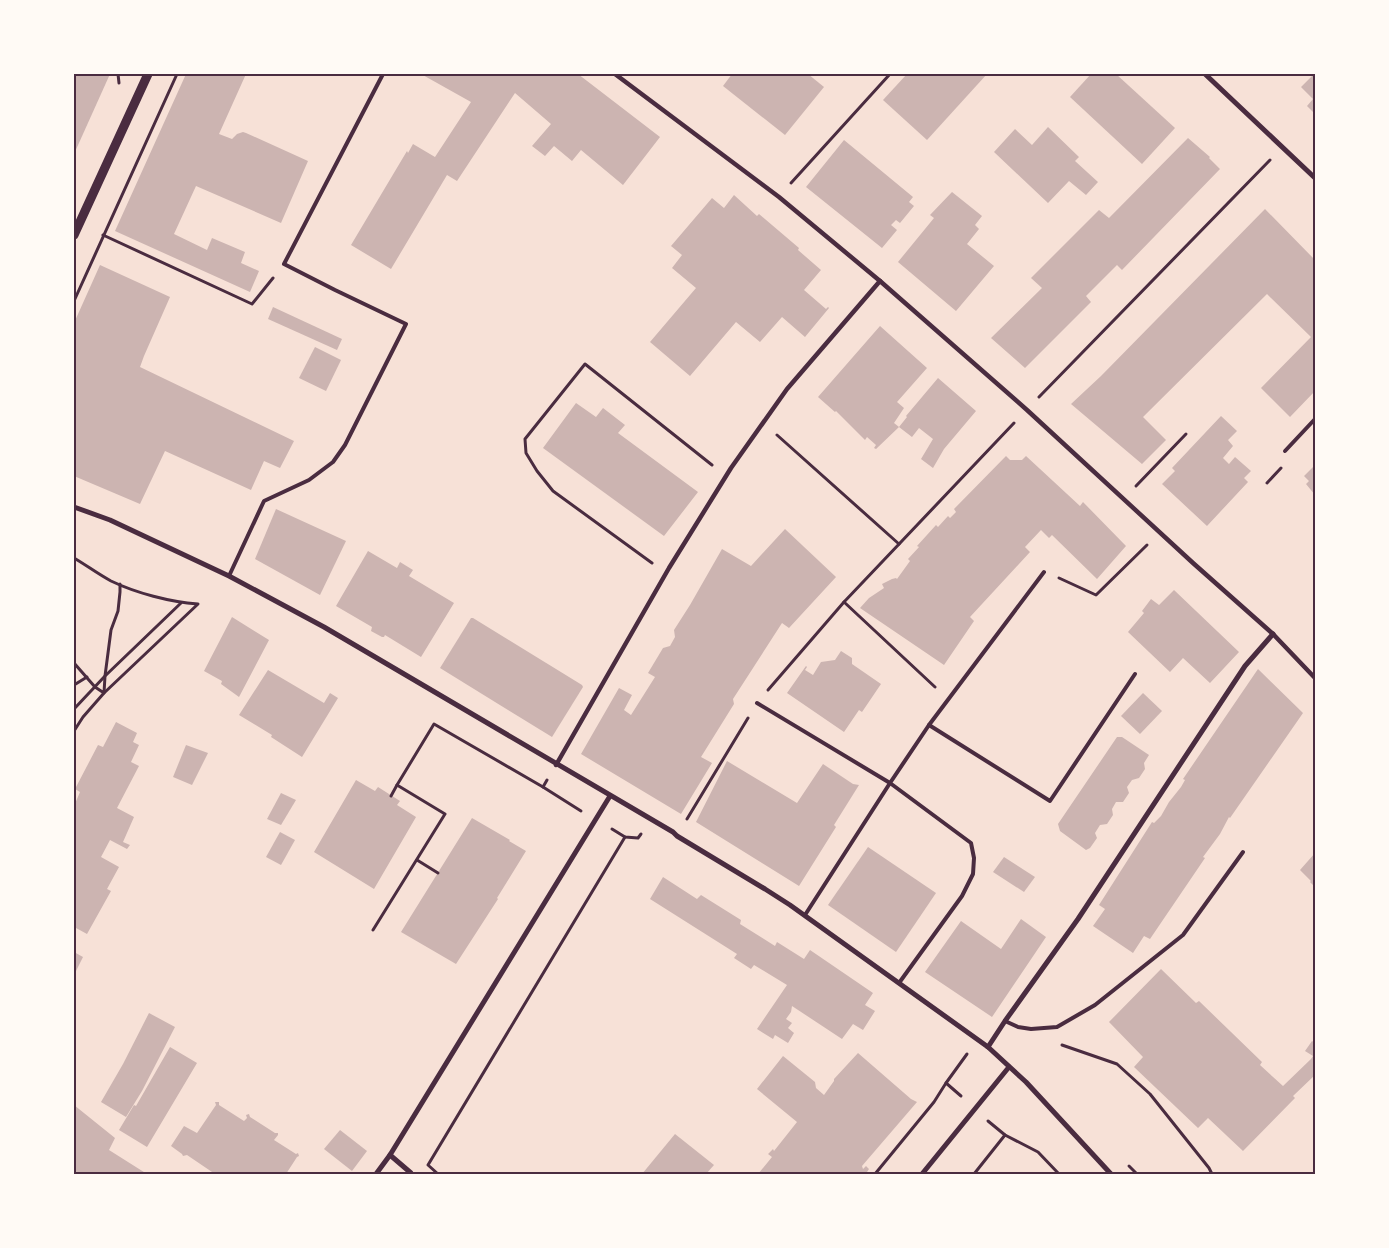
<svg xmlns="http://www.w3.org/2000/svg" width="1389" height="1248" viewBox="0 0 1389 1248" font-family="'Libre Baskerville',serif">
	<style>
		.building { fill: #ccb4b1 }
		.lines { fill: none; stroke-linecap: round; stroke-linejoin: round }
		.path { stroke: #4a2c40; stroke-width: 3 }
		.service { stroke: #4a2c40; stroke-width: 4 }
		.pedestrian { stroke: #4a2c40; stroke-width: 4.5 }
		.minor { stroke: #4a2c40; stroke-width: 5 }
		.tertiary { stroke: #4a2c40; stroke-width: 9 }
		.neatline { fill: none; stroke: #4a2c40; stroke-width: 2 }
	</style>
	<rect width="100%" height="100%" fill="#f7e1d7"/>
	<g class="building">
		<path d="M74 74H110L74 154Z"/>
		<path d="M186 74H246L219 134 232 139 237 134 243 132 246 133 308 161 281 223 196 186 174 234 207 250 212 238 245 252 241 263 259 271 250 292 115 231Z"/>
		<path d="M421 74H578L660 137 623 185 581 150 572 161 554 146 545 156 532 146 551 124 515 93 457 181 447 175 391 269 351 245 407 151 408 153 413 144 435 157 471 102Z"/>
		<path d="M732 74H808L824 87 785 135 723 86Z"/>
		<path d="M907 74H987L927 140 883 100Z"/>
		<path d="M1091 74H1116L1175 128 1142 164 1070 97Z"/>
		<path d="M1314 74H1315V114L1307 106 1313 99 1301 87Z"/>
		<path d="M1048 127 1079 157 1075 161 1098 182 1086 195 1069 181 1048 203 994 152 1015 129 1032 145Z"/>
		<path d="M1188 138 1210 157 1209 158 1220 169 1122 270 1117 265 1086 296 1091 302 1025 368 991 338 1042 288 1031 278 1099 210 1109 218Z"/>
		<path d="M844 140 913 197 909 202 914 206 900 223 896 220 891 225 897 230 882 248 806 187Z"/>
		<path d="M952 192 982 216 975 225 979 229 967 244 994 266 956 311 898 262 934 218 930 215Z"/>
		<path d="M734 195 757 216 759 214 799 248 798 250 821 270 804 290 826 309 828 307 829 308 805 337 782 317 760 342 736 322 690 376 650 342 696 288 672 268 682 255 671 246 712 198 724 208Z"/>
		<path d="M1265 209 1315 260V391L1290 417 1261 388 1311 337 1267 294 1143 417 1166 440 1142 464 1071 404 1101 376Z"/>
		<path d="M100 265 170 297 144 356 140 367 294 441 280 468 264 461 251 490 165 451 140 504 74 476V323Z"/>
		<path d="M273 307 342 339 337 350 268 319Z"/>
		<path d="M880 326 927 368 897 402 904 408 894 423 899 427 876 449 874 448 876 445 867 437 865 440 836 411 835 412 818 397Z"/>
		<path d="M315 347 341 360 326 391 299 378Z"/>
		<path d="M938 378 976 411 944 449 933 468 921 459 933 439 919 428 912 437 899 427 907 417 906 416Z"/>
		<path d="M576 403 596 417 603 408 625 425 618 433 698 492 664 536 543 448Z"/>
		<path d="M1221 416 1237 431 1228 440 1233 446 1223 458 1229 464 1235 457 1251 471 1244 478 1248 482 1207 526 1162 484 1175 471 1172 468Z"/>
		<path d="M1006 456 1010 460H1022L1026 456 1080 506 1083 502 1126 546 1097 579 1052 535 1049 538 1041 530 1025 547 1030 552 970 617 974 621 944 665 860 608 869 598 884 588 882 584 892 579 896 578 897 579 910 561 908 559 919 547 917 546 936 525 938 527 948 516 950 518 956 512 954 509Z"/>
		<path d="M1315 465V495L1306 484 1309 481 1304 476Z"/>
		<path d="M276 509 346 541 320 595 255 559Z"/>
		<path d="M785 529 836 577 789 628 782 623 733 699 734 704 701 757 712 763 681 814 581 754 619 688 632 695 624 710 631 715 655 677 648 673 663 648 670 646 675 637 674 630 690 605 722 549 751 566Z"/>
		<path d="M368 551 397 568 400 562 413 570 409 576 454 603 421 657 385 635 384 637H382L371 631 372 627 336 606Z"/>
		<path d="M1174 590 1239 652 1210 683 1183 658 1170 672 1128 632 1144 613 1142 611 1151 599 1159 605Z"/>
		<path d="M232 617 269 640 239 697 221 684 222 681 204 671Z"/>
		<path d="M471 618H473L582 685 583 687 552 737 440 668Z"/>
		<path d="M841 651 852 658V664L881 684 862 712 859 710 844 732 787 693 806 666 807 667 805 670 813 675 821 662 835 660Z"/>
		<path d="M1258 669 1303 713 1230 818 1229 817 1220 834 1203 857 1205 858 1150 939 1144 936 1133 953 1093 926 1105 909 1099 905 1152 822 1154 823 1161 816 1169 802 1181 787 1185 780 1183 779Z"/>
		<path d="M268 670 324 703 330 693 338 698 302 757 271 737 272 735 239 715Z"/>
		<path d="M1143 693 1162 711 1140 734 1121 716Z"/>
		<path d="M116 722 137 733 133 742 139 745 131 762 139 766 117 808 134 817 123 842 130 845 127 849 110 840 101 857 119 867 107 889 111 891 87 934 76 928 74 931V806L80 792 75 789 98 745 103 747Z"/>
		<path d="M1117 737H1122L1149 755 1144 763 1145 769 1139 778 1132 780 1127 787 1129 793 1123 802H1116L1112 809 1113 815 1107 824 1100 825 1095 833 1097 838 1090 848 1086 850 1060 831 1058 824Z"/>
		<path d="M186 745 208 753 192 785 173 777Z"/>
		<path d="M727 761 797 803 823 764 853 784 859 785 834 825 836 827 799 886 696 822Z"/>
		<path d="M356 780 375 791 378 787 400 801 397 805 416 817 374 889 314 852Z"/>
		<path d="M281 793 296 800 281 825 267 819Z"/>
		<path d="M472 818 510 840 509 841 526 851 497 898 498 899 456 964 401 932Z"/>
		<path d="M280 832 295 840 281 865 266 857Z"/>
		<path d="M868 847 936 893 896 952 828 905Z"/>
		<path d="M1315 853V887L1310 882 1311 881 1300 870Z"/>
		<path d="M1004 857 1035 877 1024 892 993 872Z"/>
		<path d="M663 877 697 899 701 895 741 920 740 924 775 946 777 942 804 959 810 950 873 993 865 1005 875 1011 863 1030 853 1024 842 1039 792 1006 791 1012 786 1019 792 1023 788 1028 794 1033 788 1043 775 1035 773 1039 757 1029 787 985 754 965 751 969 734 958 737 954 650 899Z"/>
		<path d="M1021 919 1046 937 992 1017 925 972 961 921 1001 949Z"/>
		<path d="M74 952 83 957 74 975Z"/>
		<path d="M1161 969 1196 1003 1199 1001 1262 1062 1260 1065 1283 1086 1311 1059 1313 1056 1305 1051 1312 1041 1315 1043V1075L1293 1096 1295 1098 1243 1151 1208 1118 1198 1128 1134 1067 1143 1057 1109 1022Z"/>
		<path d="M149 1013 175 1027 142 1091 126 1117 101 1102 123 1064Z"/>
		<path d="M170 1047 197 1063 147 1147 119 1130 134 1105 136 1106Z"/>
		<path d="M858 1053 911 1099 917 1102 862 1166 863 1169 866 1166 869 1169 867 1172 870 1174H758L772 1157 768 1154 773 1149 774 1151 797 1122 757 1089 783 1056 815 1082 816 1088 824 1095 834 1081V1079Z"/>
		<path d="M215 1102H219V1105L244 1121 247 1118 246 1115 249 1114 250 1117 275 1133H278V1135L274 1140 296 1154 298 1153 299 1156 297 1157 286 1174H215L187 1155 183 1156 182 1154 171 1146 184 1126 197 1133 216 1105Z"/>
		<path d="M74 1105 115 1138 109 1150 147 1174H74Z"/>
		<path d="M340 1130 367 1151 352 1171 324 1149Z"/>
		<path d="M675 1134 714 1165 706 1174H642Z"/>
	</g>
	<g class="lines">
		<g class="path">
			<path d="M118 74 119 83"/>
			<path d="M791 183 890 74"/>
			<path d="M103 235 252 304 273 278"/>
			<path d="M74 301 177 74"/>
			<path d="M1039 397 1270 160"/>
			<path d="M777 435 899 544"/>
			<path d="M1267 483 1281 468"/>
			<path d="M1136 486 1186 434"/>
			<path d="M74 558C86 565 98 574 111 581 136 593 170 602 198 604L104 693 83 717 74 731"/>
			<path d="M652 563 553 491 537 471 526 453 525 439 585 364 712 465"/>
			<path d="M1059 578 1096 595 1147 545"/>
			<path d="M74 663 95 687 104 693 105 676 111 630 118 611 120 592V584"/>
			<path d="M74 685 87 677"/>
			<path d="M935 687 844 602 1014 423"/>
			<path d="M768 690 844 602"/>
			<path d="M74 709 105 676 181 603"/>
			<path d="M543 787 581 811"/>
			<path d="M391 796 397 785"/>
			<path d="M687 819 748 718"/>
			<path d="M612 829 625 837 638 838 641 834"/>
			<path d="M417 860 438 873"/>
			<path d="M373 930 445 814 397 785 434 724 543 787 547 780"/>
			<path d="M1062 1045 1117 1064 1150 1094 1209 1168 1212 1174"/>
			<path d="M961 1096 946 1083 967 1054"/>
			<path d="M988 1121 1005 1135"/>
			<path d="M1129 1166 1137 1174"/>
			<path d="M438 1174 428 1165 625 837"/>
			<path d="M875 1174 934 1102 946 1083"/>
			<path d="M974 1174 1005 1135 1038 1152 1059 1174"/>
		</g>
		<g class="service">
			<path d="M1285 451 1315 419"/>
			<path d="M229 576 264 501 309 480 333 462 345 445 406 324 335 290 284 264 383 74"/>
			<path d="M757 703 890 783 805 915"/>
			<path d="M929 725 1050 801 1135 674"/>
			<path d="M899 983 962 896 973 874 974 858 971 843 890 783 929 725 1044 572"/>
			<path d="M1005 1021 1018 1027 1031 1029 1057 1027 1095 1005 1183 935 1243 852"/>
		</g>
		<g class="pedestrian">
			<path d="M615 74 779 197 880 281 1027 410 1193 563 1273 634 1315 678"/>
			<path d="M556 765 669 568 731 468 787 389 880 281"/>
		</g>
		<g class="minor">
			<path d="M1205 74 1315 178"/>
			<path d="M74 507 110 520 229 576 324 627 673 832 677 836 765 889 790 905 988 1047 1026 1082 1111 1174"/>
			<path d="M988 1047 1005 1021 1078 919 1245 666 1273 634"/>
			<path d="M390 1155 411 1173"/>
			<path d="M376 1174 390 1155 610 796"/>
			<path d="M922 1174 1009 1067"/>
		</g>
		<path class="tertiary" d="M74 235 148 74"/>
	</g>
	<rect width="1389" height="1248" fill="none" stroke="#fffaf5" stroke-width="150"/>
	<rect x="75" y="75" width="1239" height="1098" class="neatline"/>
</svg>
